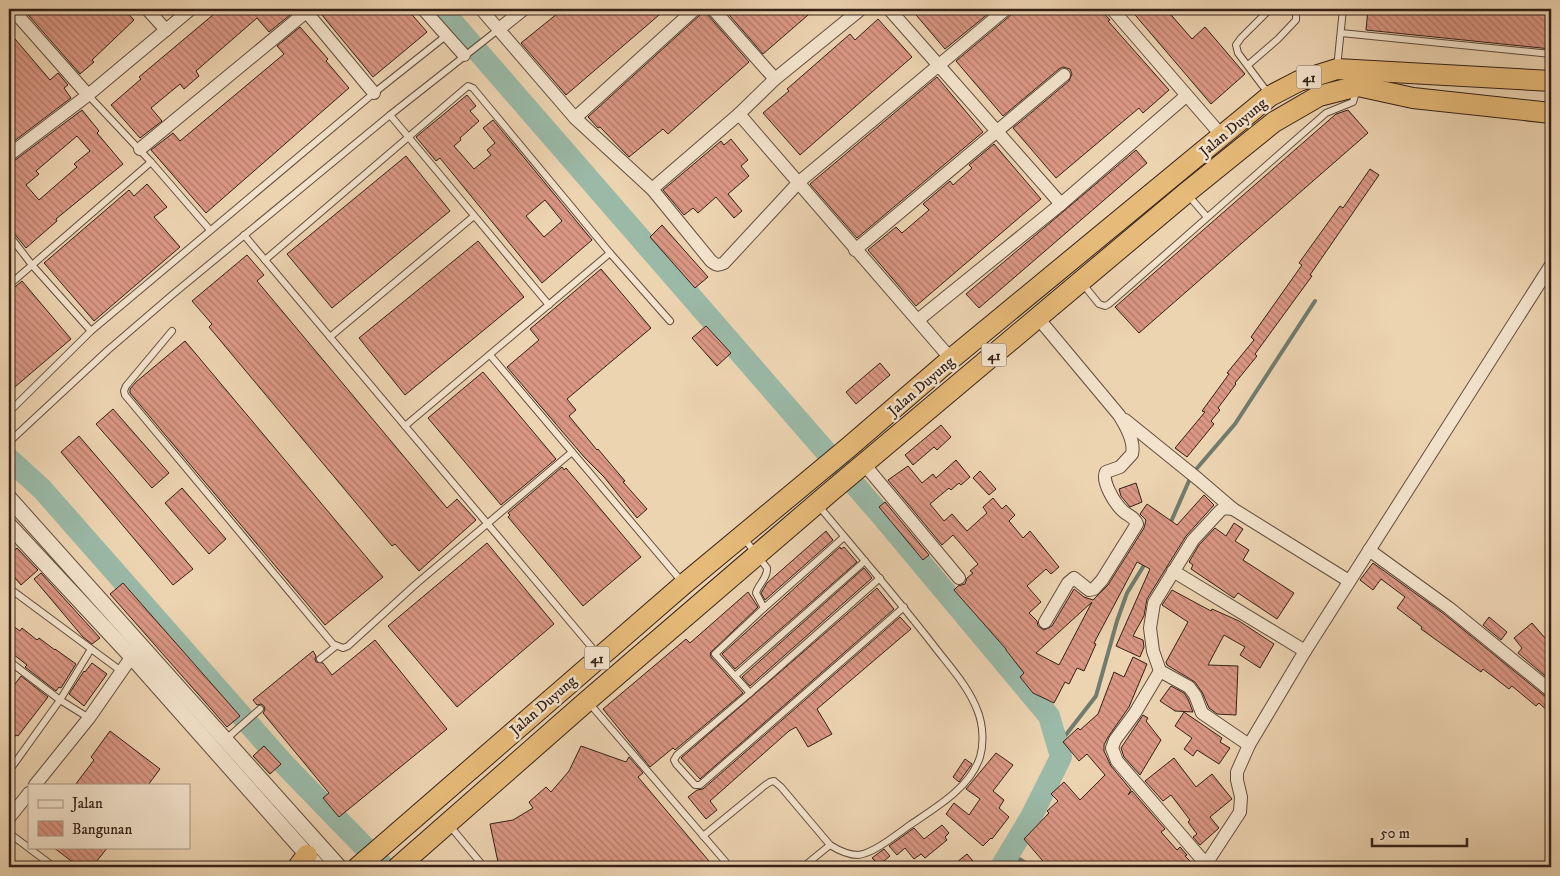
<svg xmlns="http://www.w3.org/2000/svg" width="1560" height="876" viewBox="0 0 1560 876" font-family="'IM FELL DW Pica',serif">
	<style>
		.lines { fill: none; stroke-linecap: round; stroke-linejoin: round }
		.stream { stroke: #717c6e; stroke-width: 4 }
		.river { stroke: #9ab9a7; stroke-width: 22 }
		.building { fill: url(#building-back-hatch); stroke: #342018; fill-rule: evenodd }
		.service-casing { stroke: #624d3e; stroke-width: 8 }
		.minor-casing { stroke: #624d3e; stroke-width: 14 }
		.tertiary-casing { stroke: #624d3e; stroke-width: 17 }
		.trunk-casing { stroke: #342018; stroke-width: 22 }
		.service { stroke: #f3e3cc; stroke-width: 6 }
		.minor { stroke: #f3e3cc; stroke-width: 12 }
		.tertiary { stroke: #f3e3cc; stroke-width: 15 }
		.trunk { stroke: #e6ba78; stroke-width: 20 }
		.labels { text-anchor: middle; stroke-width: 5; stroke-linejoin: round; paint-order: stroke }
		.shield { fill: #f3e3cc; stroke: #6d5a4e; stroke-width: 1 }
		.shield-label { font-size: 14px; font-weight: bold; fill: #342018 }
		.street-label { font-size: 15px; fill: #342018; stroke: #f3e3cc }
	</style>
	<defs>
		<pattern id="building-back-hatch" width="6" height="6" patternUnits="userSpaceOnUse" patternTransform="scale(1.25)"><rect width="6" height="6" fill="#db9784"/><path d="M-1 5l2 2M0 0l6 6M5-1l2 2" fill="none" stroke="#b27b6b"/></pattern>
	</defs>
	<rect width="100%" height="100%" fill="#edd4b1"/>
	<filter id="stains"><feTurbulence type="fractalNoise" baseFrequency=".004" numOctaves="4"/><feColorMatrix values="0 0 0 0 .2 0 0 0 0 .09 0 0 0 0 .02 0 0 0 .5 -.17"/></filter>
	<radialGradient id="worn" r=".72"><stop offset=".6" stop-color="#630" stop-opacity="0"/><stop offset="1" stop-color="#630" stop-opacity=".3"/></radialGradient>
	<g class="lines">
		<g class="stream">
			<path d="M1170 524 1192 474 1235 424 1315 301"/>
			<path d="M1058 745 1096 696 1117 621 1127 593 1146 562"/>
			<path d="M1010 853 1032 867"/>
		</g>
		<g class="river">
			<path d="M441 9 881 515 1049 716 1061 757 1031 817 1001 867"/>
			<path d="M9 459 42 489 284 764 384 867"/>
		</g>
	</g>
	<g class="building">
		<path d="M23 9H124L134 20 92 60 94 62 80 74Z"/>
		<path d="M220 9H284L290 15 269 32 257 18 196 71 199 76 184 89 180 84 151 108 162 121 140 138 111 105 141 79 139 77Z"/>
		<path d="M317 9H407L427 32 373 77Z"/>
		<path d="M563 9H666L566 95 521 43Z"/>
		<path d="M704 9 707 14 749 62 668 134 663 129 629 157 600 127 598 128 588 117 700 15Z"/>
		<path d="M724 9H815L763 54Z"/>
		<path d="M911 9H994L945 49Z"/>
		<path d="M1014 9H1100L1110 20 1108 21 1169 90 1143 113 1139 108 1056 178 1013 128 1069 81 1072 74 1070 69 1063 67 1059 69 1003 116 956 61 1011 15Z"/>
		<path d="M1130 9H1166L1192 39 1205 27 1245 74 1211 104Z"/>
		<path d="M1368 9H1551V49L1366 30Z"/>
		<path d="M878 19 912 57 800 155 763 113 789 91 787 89 850 34 855 40Z"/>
		<path d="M300 27 328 59 326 61 349 88 206 213 151 150 173 133 180 141 284 54 277 46Z"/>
		<path d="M9 32 50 80 58 73 68 85 64 88 71 98 9 145Z"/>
		<path d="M937 77 983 132 857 238 810 184Z"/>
		<path d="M467 95 476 106 470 111 479 121 460 138 461 140 454 146 474 169 491 155 487 150 495 143 483 128 493 120 592 240 542 283 440 158 436 161 416 137ZM545 200 562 221 544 237 526 216Z"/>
		<path d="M82 110 99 131 97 133 123 164 56 219 57 221 26 248 13 232 9 230V163L14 161ZM77 136 90 151 74 164 77 167 39 200 26 185 39 174 36 171Z"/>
		<path d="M1348 110 1368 133 1139 333 1115 307 1336 114Z"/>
		<path d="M731 139 748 160 741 166 749 176 728 194 742 211 734 218 716 197 698 213 693 208 684 215 663 190 721 141 724 145Z"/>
		<path d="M994 144 1041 199 916 306 868 250 896 227 902 233 929 210 923 204 950 181 953 185 972 168 969 165Z"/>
		<path d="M1136 150 1147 163 979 308 966 294Z"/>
		<path d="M406 156 450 211 332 308 287 254Z"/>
		<path d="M1370 169 1379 175 1310 275 1312 276 1255 354 1257 356 1235 383 1236 384 1218 408 1220 410 1211 421 1214 424 1187 457 1175 448 1205 412 1202 411 1229 374 1227 373 1254 340 1251 337 1302 265 1299 263 1340 206 1343 208Z"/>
		<path d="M147 184 167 207 154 217 180 247 94 321 44 263 129 190 134 196Z"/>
		<path d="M662 225 708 277 695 288 650 237Z"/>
		<path d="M478 241 524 297 405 395 359 338Z"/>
		<path d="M247 255 264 275 257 281 447 508 457 499 476 520 419 571 395 544 392 546 209 327 212 324 192 301Z"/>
		<path d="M601 269 651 328 567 399 576 410 569 416 597 450 598 449 608 461 625 481 623 482 647 509 637 518 604 477 585 458 507 367 539 340 530 329Z"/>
		<path d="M22 281 71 339 9 392V292Z"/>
		<path d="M706 326 731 353 717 366 692 338Z"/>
		<path d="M185 341 383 577 325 625 130 393V389L136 382Z"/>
		<path d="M880 363 890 375 856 404 846 392Z"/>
		<path d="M483 372 556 459 501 505 428 418Z"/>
		<path d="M113 409 169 473 152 488 96 424Z"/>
		<path d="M941 425 951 437 937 450 934 447 913 465 905 455Z"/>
		<path d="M79 436 193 569 173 585 61 452Z"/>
		<path d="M956 460 970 477 961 485 959 483 951 490 949 488 930 504 944 521 952 514 967 531 987 513 983 507 993 498 1002 509 1006 505 1015 515 1009 521 1023 538 1030 531 1059 567 1051 574 1046 569 1027 586 1041 602 1029 613 1037 621 1038 626 1044 630 1052 626 1074 589 1084 597 1093 600 1108 585 1144 528 1146 520 1140 514 1147 504 1177 525 1204 495 1214 505 1186 536 1147 599 1144 616 1133 636 1143 640 1144 647 1140 657 1116 646 1150 569 1137 562 1094 643 1096 644 1084 671 1077 668 1069 684 1065 682 1054 703 1033 693 1020 677 1024 673 1006 650V649L954 590 958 586 965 584 967 578 973 573 970 571 978 564 953 535 942 545 888 480 908 466 922 483 933 474 936 478ZM1092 602 1059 665 1036 653Z"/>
		<path d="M562 467 564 470 566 468 641 557 583 606 508 517 510 515 508 513Z"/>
		<path d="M980 471 996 489 989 495 973 478Z"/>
		<path d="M1136 483 1142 502 1130 507 1121 496 1119 489Z"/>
		<path d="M182 488 226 539 209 554 165 503Z"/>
		<path d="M885 502 929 555 923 560 879 507Z"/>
		<path d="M1234 523 1243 529 1235 541 1249 550 1243 560 1294 593 1277 619 1238 593 1234 598 1191 569 1193 565 1189 562 1199 545 1215 528 1226 536Z"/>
		<path d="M826 531 833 540 765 600 761 593 767 583Z"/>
		<path d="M487 543 554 624 457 707 388 626Z"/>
		<path d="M840 547 841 549 844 547 857 562 735 669 722 654Z"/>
		<path d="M17 548 38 570 21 585 9 571V555Z"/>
		<path d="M1373 563 1444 614 1546 697 1551 699V714L1539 703 1536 706 1512 686 1509 689 1483 669 1481 672 1421 629 1422 627 1397 608 1405 597 1381 579 1373 590 1360 580Z"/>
		<path d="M864 568 872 578 750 686 742 677Z"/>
		<path d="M41 573 100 638 92 644 83 637 34 579Z"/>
		<path d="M123 583 240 716 227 727 110 594Z"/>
		<path d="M877 588 894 609 700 779 681 758Z"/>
		<path d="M1172 590 1211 611 1212 609 1239 621 1274 644 1260 668 1240 655 1245 647 1224 635 1208 665 1238 666 1236 715 1217 714 1209 708 1202 692 1195 682 1167 665 1166 662 1188 622 1162 605Z"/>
		<path d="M748 592 758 607 710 653 711 657 743 693 675 750 673 748 650 767 603 709 686 639 690 643Z"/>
		<path d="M900 617 911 629 817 709 832 734 808 747 796 727 789 731 710 801 717 810 706 819 688 797 697 790 703 789Z"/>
		<path d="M1489 617 1507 632 1501 640 1483 625Z"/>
		<path d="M9 623 20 631 22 628 37 640 39 638 55 650V649L76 664 61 688 59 687 56 691 25 667 27 665 9 651Z"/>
		<path d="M1532 623 1545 638 1551 633V681L1518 653 1522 648 1514 638Z"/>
		<path d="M375 640 447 729 339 817 323 798 329 793 263 713 265 710 264 706 261 704 257 705 253 700 313 651 316 656 315 659 316 662 323 663 332 675Z"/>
		<path d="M1133 657 1147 664 1129 707 1108 737 1104 745V751L1111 766 1131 790 1128 795 1132 791 1165 829 1161 832 1177 850 1180 847 1187 855 1185 856 1191 862 1186 867H1048L1024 839 1049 813 1047 811 1058 801 1051 794 1064 782 1080 800 1105 775 1087 754 1079 761 1063 742 1078 728 1080 730 1098 714 1114 672 1124 677Z"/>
		<path d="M92 663 107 674 84 706 69 694 84 671 85 672Z"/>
		<path d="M21 676 48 697 18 736 16 735 9 745V692Z"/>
		<path d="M1171 686 1184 693 1188 699 1193 712 1175 711 1160 701Z"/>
		<path d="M1184 712 1222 738 1220 742 1230 748 1219 764 1197 750 1193 756 1184 749 1192 738 1175 726Z"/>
		<path d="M1143 715 1148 718 1146 721 1161 740 1140 775 1124 757 1121 748Z"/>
		<path d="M110 731 160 769 148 785H75L94 760 91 757Z"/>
		<path d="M264 746 281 764 270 774 253 756Z"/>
		<path d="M581 746 626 762 629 757 643 773 638 777 714 867H499L490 824 513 820 533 808 529 802 546 787 551 792 569 771Z"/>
		<path d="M996 753 1013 765 993 791 1004 800 999 808 1009 817 992 839 991 838 983 846 946 814 954 803 969 815 980 799 966 789Z"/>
		<path d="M1174 758 1196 787 1212 774 1232 799 1210 817 1219 828 1200 845 1193 837 1197 834 1188 822 1190 820 1171 795 1163 801 1145 781Z"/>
		<path d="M965 759 972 764 959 782 953 777Z"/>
		<path d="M942 825 949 833 945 837 947 840 925 858 921 854 914 859 905 848 897 855 889 846 914 828 924 839Z"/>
		<path d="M53 847H108L92 867H79Z"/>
		<path d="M884 849 890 856 879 865 872 858Z"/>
		<path d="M967 854 978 867H962L957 862Z"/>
	</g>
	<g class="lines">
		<defs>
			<g id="service">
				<path d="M1341 33 1551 54"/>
				<path d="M1248 65 1278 39 1296 20V12L1293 9"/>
				<path d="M1337 68 1343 9"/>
				<path d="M1268 93 1238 53 1236 45 1241 38 1270 9"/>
				<path d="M88 95 151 162 210 230"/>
				<path d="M390 115 549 305"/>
				<path d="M1188 195 1207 217"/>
				<path d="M9 235 32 265 91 331"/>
				<path d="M244 235 599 656"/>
				<path d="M265 260 468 86 473 88 610 253 670 321"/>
				<path d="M1082 283 1099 304 1105 306 1109 304 1326 113 1353 102 1357 89"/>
				<path d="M9 285 151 162"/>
				<path d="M172 331 126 386 124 391 125 395 333 644 343 648 348 646 416 584 572 452"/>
				<path d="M330 337 474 216"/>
				<path d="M490 355 683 583"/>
				<path d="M9 412 91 331 374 93 447 35"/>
				<path d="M405 426 610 253"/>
				<path d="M9 442 108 350 172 295 390 115 499 29"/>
				<path d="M743 537 767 568C768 578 758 584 756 593L764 608 715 654 750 693"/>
				<path d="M880 578 750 693 677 755 674 760 676 764 695 785H700L904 607"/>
				<path d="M9 588 121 671"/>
				<path d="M764 608 844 537"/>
				<path d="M320 659 336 646"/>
				<path d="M9 661 60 700 89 718"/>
				<path d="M735 676 865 561"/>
				<path d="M589 703 730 867"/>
				<path d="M225 740 260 709"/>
				<path d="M9 771 60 700 91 649"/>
				<path d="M450 826 484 867"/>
				<path d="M9 833 54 867"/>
				<path d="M703 836 764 786 770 782 774 781 781 787 830 845"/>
				<path d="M803 867 830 845C838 850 848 855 858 855 873 854 897 834 910 825 935 808 970 788 980 757 984 744 983 725 978 712 969 687 950 667 934 646 897 598 857 552 818 505"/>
			</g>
			<g id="minor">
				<path d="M12 9 88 95"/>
				<path d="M147 9 166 30"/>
				<path d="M304 9 374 93"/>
				<path d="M423 9 464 55"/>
				<path d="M481 9 575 118 652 189 711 261C716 265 718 266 724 263L799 182 1006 9"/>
				<path d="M713 9 775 79"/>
				<path d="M889 9 1061 204"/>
				<path d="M1112 9 1222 136"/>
				<path d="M499 29 524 9"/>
				<path d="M739 114 951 359"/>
				<path d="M575 118 695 9"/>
				<path d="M140 149 306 12"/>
				<path d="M9 155 88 95 191 9"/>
				<path d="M652 189 739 114 775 79 861 9"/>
				<path d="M855 250 1064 75"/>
				<path d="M1038 318 1119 415C1126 426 1135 441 1132 454L1120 467 1106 472C1101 481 1115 504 1123 511 1128 516 1134 516 1137 524L1102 580 1094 589 1089 590 1074 578 1068 583 1045 622"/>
				<path d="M918 320 1061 204 1186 96"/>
				<path d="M1125 420 1198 479 1233 509 1349 581"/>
				<path d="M864 464 959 578"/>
				<path d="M1233 509 1224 508 1220 511 1193 540 1154 603 1150 628 1153 651 1160 671 1189 687 1195 695 1202 713 1249 745"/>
				<path d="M1369 550 1449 608 1551 691"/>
				<path d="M1173 571 1305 651"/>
				<path d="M1160 671 1135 713 1115 740 1112 748 1117 761 1206 864"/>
				<path d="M35 785 89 718 137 649"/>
				<path d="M9 818 29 793"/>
				<path d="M1206 867V864L1240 812 1241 797 1237 780V772L1249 745 1305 651 1551 265"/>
			</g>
			<g id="tertiary">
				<path d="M9 498 339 867"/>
				<path d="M9 525 132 657 318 867"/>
			</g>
			<g id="trunk">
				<path d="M298 867 307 855"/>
				<path d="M358 867 684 584 849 447 951 359 1270 96 1299 81 1337 69 1551 81"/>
				<path d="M398 867 587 701 829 493 1186 193 1274 122 1319 96 1358 86 1413 98 1551 113"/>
			</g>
		</defs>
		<use href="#service" class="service-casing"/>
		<use href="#minor" class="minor-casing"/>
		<use href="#tertiary" class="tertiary-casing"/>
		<use href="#trunk" class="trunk-casing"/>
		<use href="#service" class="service"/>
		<use href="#minor" class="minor"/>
		<use href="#tertiary" class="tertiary"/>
		<use href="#trunk" class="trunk"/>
	</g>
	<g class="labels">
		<g class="shield">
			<rect x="1296.5" y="65.5" width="25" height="23" rx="4"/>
			<rect x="981.5" y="343.5" width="25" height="23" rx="4"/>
			<rect x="584.5" y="646.5" width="25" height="23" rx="4"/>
		</g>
		<g class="shield-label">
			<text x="1309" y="82">41</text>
			<text x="994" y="360">41</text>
			<text x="597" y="663">41</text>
		</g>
		<g class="street-label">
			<text transform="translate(1233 127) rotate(-40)" y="5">Jalan Duyung</text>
			<text transform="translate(921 386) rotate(-41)" y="5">Jalan Duyung</text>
			<text transform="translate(543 705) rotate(-41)" y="5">Jalan Duyung</text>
		</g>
	</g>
	<rect width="1560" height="876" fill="none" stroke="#edd4b1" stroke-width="30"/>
	<rect x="10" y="10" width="1540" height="856" fill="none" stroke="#342018" stroke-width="2.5"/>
	<rect x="15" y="15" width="1530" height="846" fill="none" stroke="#342018"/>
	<rect x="28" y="784" width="162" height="65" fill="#f3e3cc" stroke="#a79584"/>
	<rect x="38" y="800" width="25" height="8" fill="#f3e3cc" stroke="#a79584"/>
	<text x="72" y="808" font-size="15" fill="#342018">Jalan</text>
	<rect x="38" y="821" width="25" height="15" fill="url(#building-back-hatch)" stroke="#a79584"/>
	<text x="72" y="834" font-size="15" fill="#342018">Bangunan</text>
	<path d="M1372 838v8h95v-8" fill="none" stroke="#342018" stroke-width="2.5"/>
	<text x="1380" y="838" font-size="15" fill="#342018" stroke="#f3e3cc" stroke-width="4" paint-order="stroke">50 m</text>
	<rect width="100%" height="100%" filter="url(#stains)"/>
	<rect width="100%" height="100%" fill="url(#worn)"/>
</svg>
